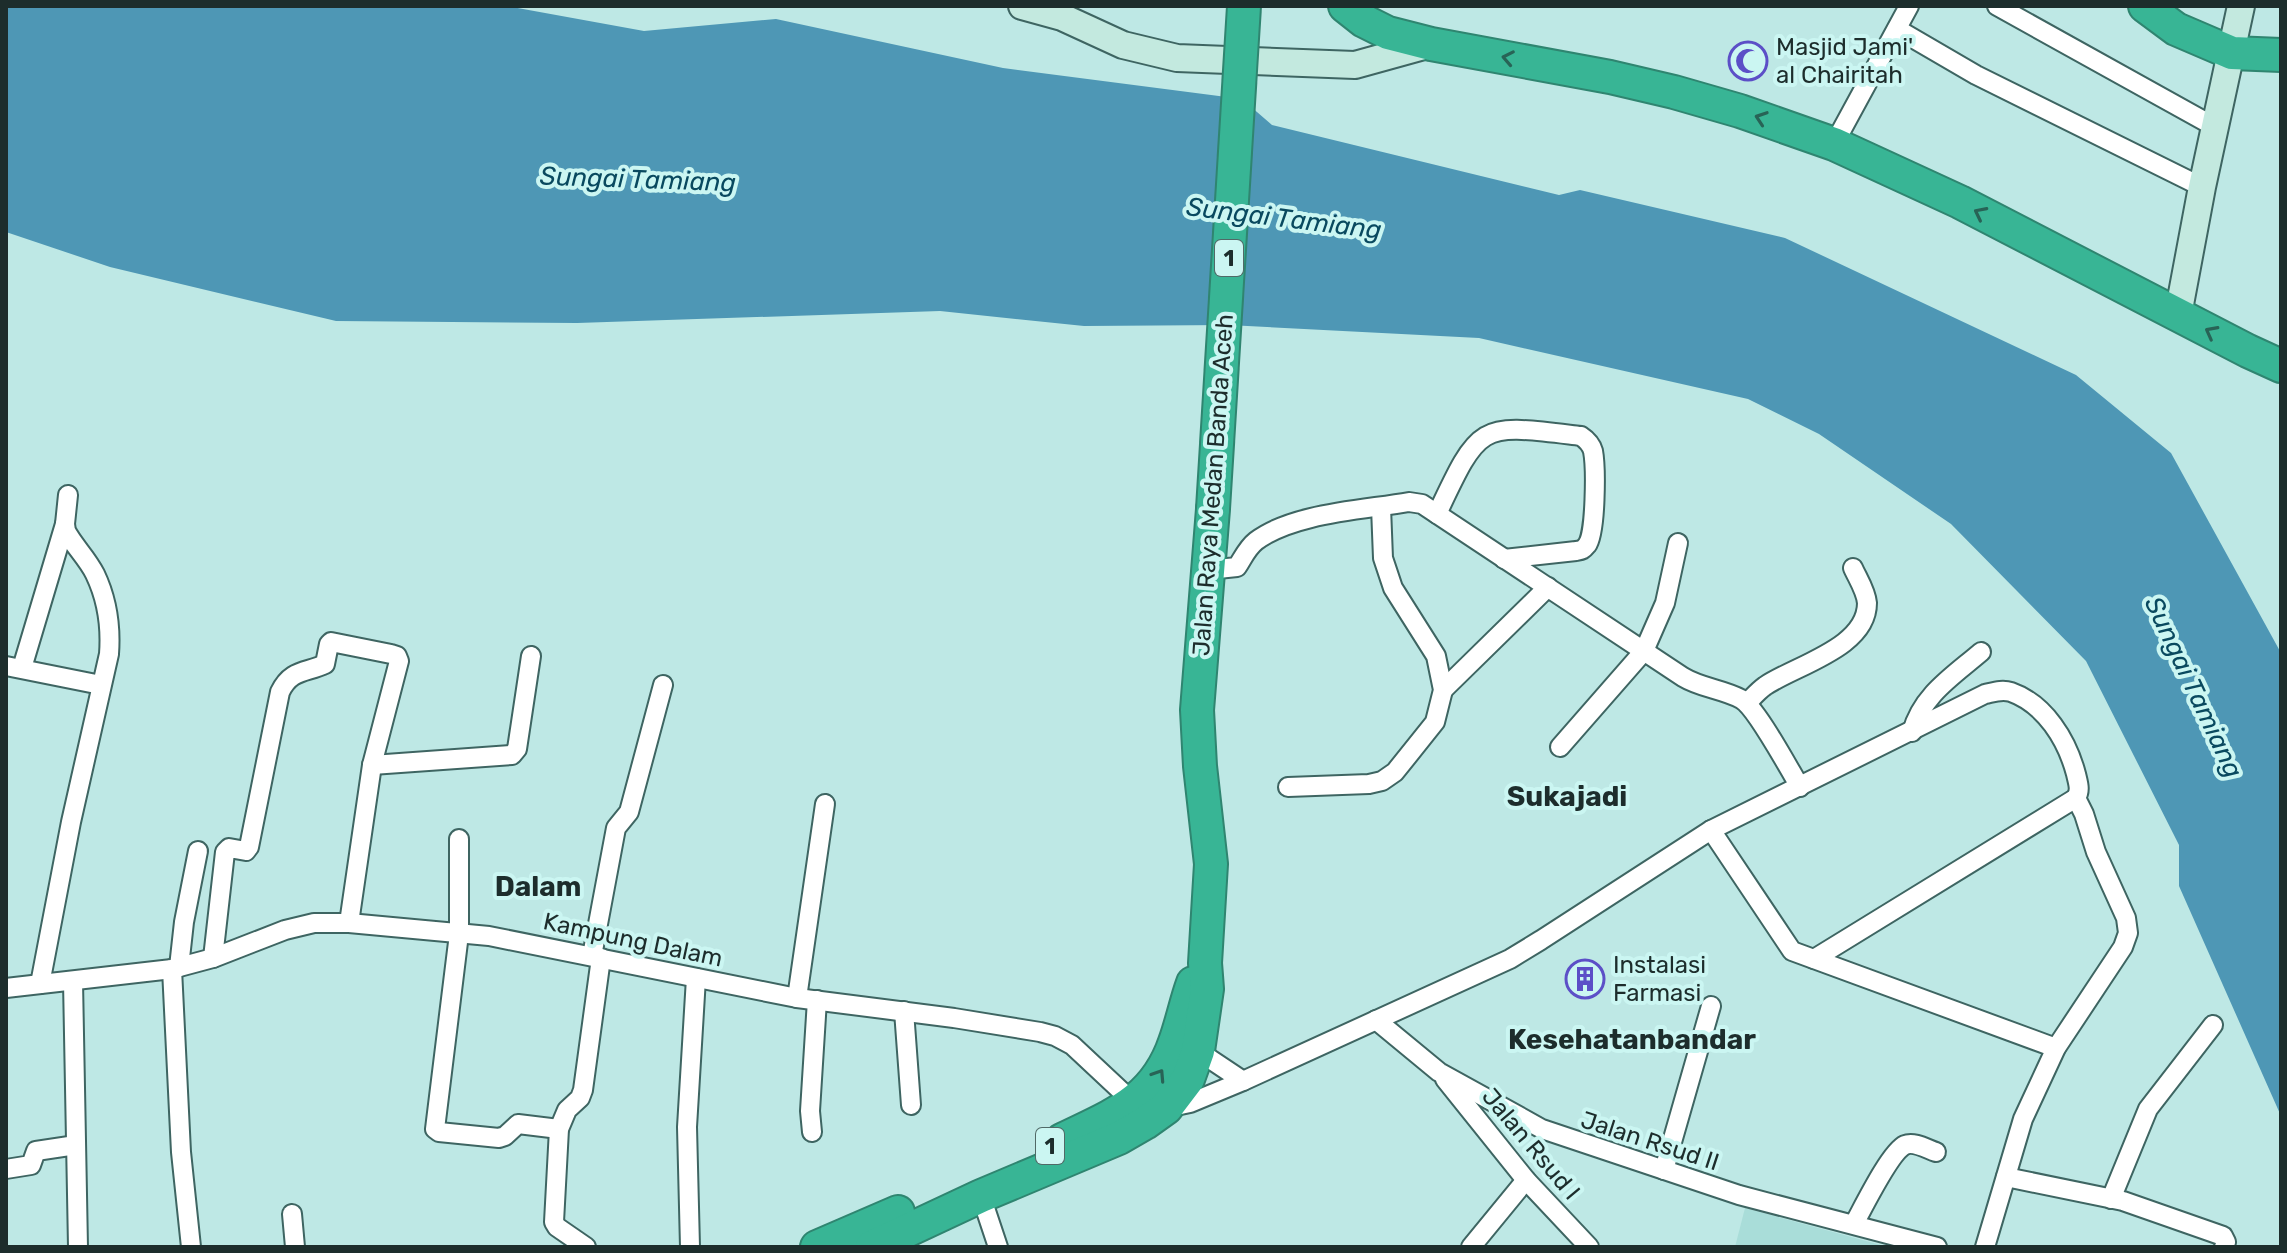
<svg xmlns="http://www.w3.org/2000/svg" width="2287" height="1253" viewBox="0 0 2287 1253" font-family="Rubik,sans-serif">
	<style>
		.built { fill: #a9ddd9 }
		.water { fill: #4e97b5 }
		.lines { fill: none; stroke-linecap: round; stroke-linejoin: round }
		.street-casing { stroke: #3e6562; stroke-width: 22 }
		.secondary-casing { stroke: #3e6562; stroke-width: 30 }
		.highway-casing { stroke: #2f8570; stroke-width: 36 }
		.street { stroke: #fff; stroke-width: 18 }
		.secondary { stroke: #c3e9df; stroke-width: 26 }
		.highway { stroke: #38b595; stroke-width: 32 }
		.highway-bridge-casing { stroke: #2f8570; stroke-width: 36; stroke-linecap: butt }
		.highway-bridge { stroke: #38b595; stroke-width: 32 }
		.oneway { stroke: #286356 }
		.labels { text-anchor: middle; stroke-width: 8; stroke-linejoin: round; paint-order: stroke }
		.shield { fill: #cbf6f2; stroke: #516967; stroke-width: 2 }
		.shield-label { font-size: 22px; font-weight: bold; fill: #1d2d2c }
		.poi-label { font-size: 24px; fill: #1d2d2c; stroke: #cbf6f2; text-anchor: start }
		.street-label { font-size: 24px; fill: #1d2d2c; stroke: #cbf6f2 }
		.water-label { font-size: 26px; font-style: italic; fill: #09495f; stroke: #cbf6f2 }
		.quarter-label { font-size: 28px; font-weight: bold; fill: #1d2d2c; stroke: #cbf6f2 }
	</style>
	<rect width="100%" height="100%" fill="#bee8e5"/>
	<path class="built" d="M1745 1208 1888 1247H1735Z"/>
	<path class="water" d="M6 6H507L644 31 776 19 1003 68 1242 99 1272 125 1559 195 1580 190 1785 238 2076 375 2171 453 2281 653V1116L2179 886V845L2086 661 1951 524 1819 434 1748 399 1479 338 1228 325 1084 326 940 311 577 323 336 321 110 267 6 232Z"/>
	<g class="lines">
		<defs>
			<g id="street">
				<path d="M1997 6 2215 127"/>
				<path d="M1897 29 1976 75 2202 187"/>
				<path d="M1834 144 1909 6"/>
				<path d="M1437 514C1481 420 1480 424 1581 436 1587 440 1591 444 1593 451 1596 467 1596 533 1587 545 1583 550 1582 550 1576 551L1504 559"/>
				<path d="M1208 570 1237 567C1243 558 1247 548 1256 541 1293 513 1364 510 1409 502L1422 504 1683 677C1701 688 1722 689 1741 699 1756 707 1789 769 1800 787"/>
				<path d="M6 666 101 685"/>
				<path d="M22 668 65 524"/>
				<path d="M1443 690 1548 587"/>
				<path d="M1747 703C1753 697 1758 691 1765 686 1796 665 1867 648 1867 603 1866 591 1858 579 1853 568"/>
				<path d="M1912 732C1922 695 1953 676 1981 652"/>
				<path d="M1560 747 1644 651 1665 603 1678 543"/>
				<path d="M372 765 512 755 517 749 531 656"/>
				<path d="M1288 787 1369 784 1382 781 1395 772 1435 722 1443 690 1436 656 1393 588 1383 558 1381 507"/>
				<path d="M1711 830 1792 951 2056 1048"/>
				<path d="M459 839V934L435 1129 439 1132 499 1138 505 1136 518 1124 559 1129"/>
				<path d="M592 956 616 828 629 812 663 685"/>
				<path d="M213 958 225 852 229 848 246 851 249 847 280 692C291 669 306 673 325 664L329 644 331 642 391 654 397 656 399 661 372 765 349 923"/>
				<path d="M1814 959 2076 798"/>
				<path d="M179 967 184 922 198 851"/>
				<path d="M172 969 181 1152 191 1247"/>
				<path d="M73 981 78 1247"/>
				<path d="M40 984 71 822 109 654C111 627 107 599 95 574 87 558 74 546 66 531L65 524 68 495"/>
				<path d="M6 988 172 969 213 958 285 930 314 923H349L489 936 797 998 954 1018 1040 1032 1055 1036 1072 1045 1134 1103"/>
				<path d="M797 998 825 804"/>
				<path d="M904 1011 911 1105"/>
				<path d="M1376 1020 1439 1072 1542 1129 1739 1195 1937 1247"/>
				<path d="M1198 1051 1243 1081"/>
				<path d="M1445 1079 1526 1180 1589 1247"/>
				<path d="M1166 1108 1190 1103 1243 1081 1510 959 1541 940 1711 830 1985 694C1994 692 2002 689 2011 692 2045 704 2067 740 2076 774 2078 783 2081 790 2076 798L2084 814 2096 852 2126 918 2128 933 2123 947 2056 1048 2023 1119 1985 1247"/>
				<path d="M812 1132 810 1111 817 1000"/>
				<path d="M6 1169 31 1165 36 1151 76 1145"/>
				<path d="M1664 1170 1711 1006"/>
				<path d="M2006 1177 2123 1201 2223 1236 2226 1242 2224 1247"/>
				<path d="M981 1196 998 1247"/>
				<path d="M2111 1199 2148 1109 2213 1025"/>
				<path d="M292 1214 295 1247"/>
				<path d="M1854 1224C1863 1208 1890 1152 1905 1145 1914 1141 1927 1149 1936 1152"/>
				<path d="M586 1247 557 1227 554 1222 559 1129 567 1110 580 1098 583 1090 601 958"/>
				<path d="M690 1247 687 1127 696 978"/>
				<path d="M1471 1247 1526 1180"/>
			</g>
			<g id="secondary">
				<path d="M1022 6 1062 17 1123 45 1177 58 1355 65 1431 44"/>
				<path d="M2178 315 2202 187 2241 6"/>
			</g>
			<g id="highway">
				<path d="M1345 6 1364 21 1388 33 1431 44 1610 77 1674 92 1740 111 1834 144 1960 202 2248 351 2281 366"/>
				<path d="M2145 6 2176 29 2232 53 2281 55"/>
				<path d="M1062 1140C1113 1115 1155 1101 1175 1042 1182 1023 1186 1002 1193 983"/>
				<path d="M817 1247 898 1212"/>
				<path d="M872 1247 981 1196 1119 1138 1145 1123 1166 1108 1188 1079 1198 1051 1207 989 1205 963 1211 864 1200 766 1197 710 1213 509"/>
			</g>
		</defs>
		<use href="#street" class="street-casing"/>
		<use href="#secondary" class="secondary-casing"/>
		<use href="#highway" class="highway-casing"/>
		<use href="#street" class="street"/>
		<use href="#secondary" class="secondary"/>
		<use href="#highway" class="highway"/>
		<defs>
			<path id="highway-bridge" d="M1213 509 1244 6"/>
		</defs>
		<use href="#highway-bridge" class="highway-bridge-casing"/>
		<use href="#highway-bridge" class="highway-bridge"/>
	</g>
	<defs><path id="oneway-chevron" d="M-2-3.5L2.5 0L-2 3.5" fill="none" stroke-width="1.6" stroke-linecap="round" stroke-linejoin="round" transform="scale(2)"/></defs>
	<g class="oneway">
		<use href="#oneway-chevron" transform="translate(1508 58) rotate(-169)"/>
		<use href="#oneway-chevron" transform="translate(1761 118) rotate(-161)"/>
		<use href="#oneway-chevron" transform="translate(1980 213) rotate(-153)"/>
		<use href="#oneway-chevron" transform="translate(2211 332) rotate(-152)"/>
		<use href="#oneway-chevron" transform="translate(1159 1075) rotate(-57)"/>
	</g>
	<defs>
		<symbol id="mosque-ring" viewBox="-11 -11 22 22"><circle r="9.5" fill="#cbf6f2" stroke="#5c4fc7" stroke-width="1.5"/><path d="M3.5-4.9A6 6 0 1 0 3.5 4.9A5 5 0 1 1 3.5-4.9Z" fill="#5c4fc7"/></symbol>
		<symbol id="building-ring" viewBox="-11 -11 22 22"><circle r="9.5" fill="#cbf6f2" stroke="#5c4fc7" stroke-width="1.5"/><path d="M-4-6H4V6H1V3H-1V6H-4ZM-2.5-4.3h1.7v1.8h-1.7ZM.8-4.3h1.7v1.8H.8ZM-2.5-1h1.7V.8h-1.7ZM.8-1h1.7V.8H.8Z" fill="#5c4fc7"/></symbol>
	</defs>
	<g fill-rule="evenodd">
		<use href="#mosque-ring" x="1726" y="39" width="44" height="44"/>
		<use href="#building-ring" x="1563" y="957" width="44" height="44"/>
	</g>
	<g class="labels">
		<g class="shield">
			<rect x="1215" y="240" width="28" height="36" rx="6"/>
			<rect x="1036" y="1128" width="28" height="36" rx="6"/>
		</g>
		<g class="shield-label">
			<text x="1229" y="266">1</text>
			<text x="1050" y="1154">1</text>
		</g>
		<g class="poi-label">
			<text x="1776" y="55">Masjid Jami'<tspan x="1776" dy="28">al Chairitah</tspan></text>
			<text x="1613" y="973">Instalasi<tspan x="1613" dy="28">Farmasi</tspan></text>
		</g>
		<g class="street-label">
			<text transform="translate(1213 485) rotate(-86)" y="8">Jalan Raya Medan Banda Aceh</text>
			<text transform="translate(633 940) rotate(12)" y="8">Kampung Dalam</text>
			<text transform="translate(1650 1141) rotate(18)" y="8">Jalan Rsud II</text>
			<text transform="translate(1531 1144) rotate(50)" y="8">Jalan Rsud I</text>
		</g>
		<g class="water-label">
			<text transform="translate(638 179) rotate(2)" y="9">Sungai Tamiang</text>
			<text transform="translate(1284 218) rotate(7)" y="9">Sungai Tamiang</text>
			<text transform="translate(2194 687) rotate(65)" y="9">Sungai Tamiang</text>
		</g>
		<g class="quarter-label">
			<text x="1567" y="806">Sukajadi</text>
			<text x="538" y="896">Dalam</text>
			<text x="1632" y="1049">Kesehatanbandar</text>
		</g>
	</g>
	<rect width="2287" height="1253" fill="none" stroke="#1d2d2c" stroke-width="16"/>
</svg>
